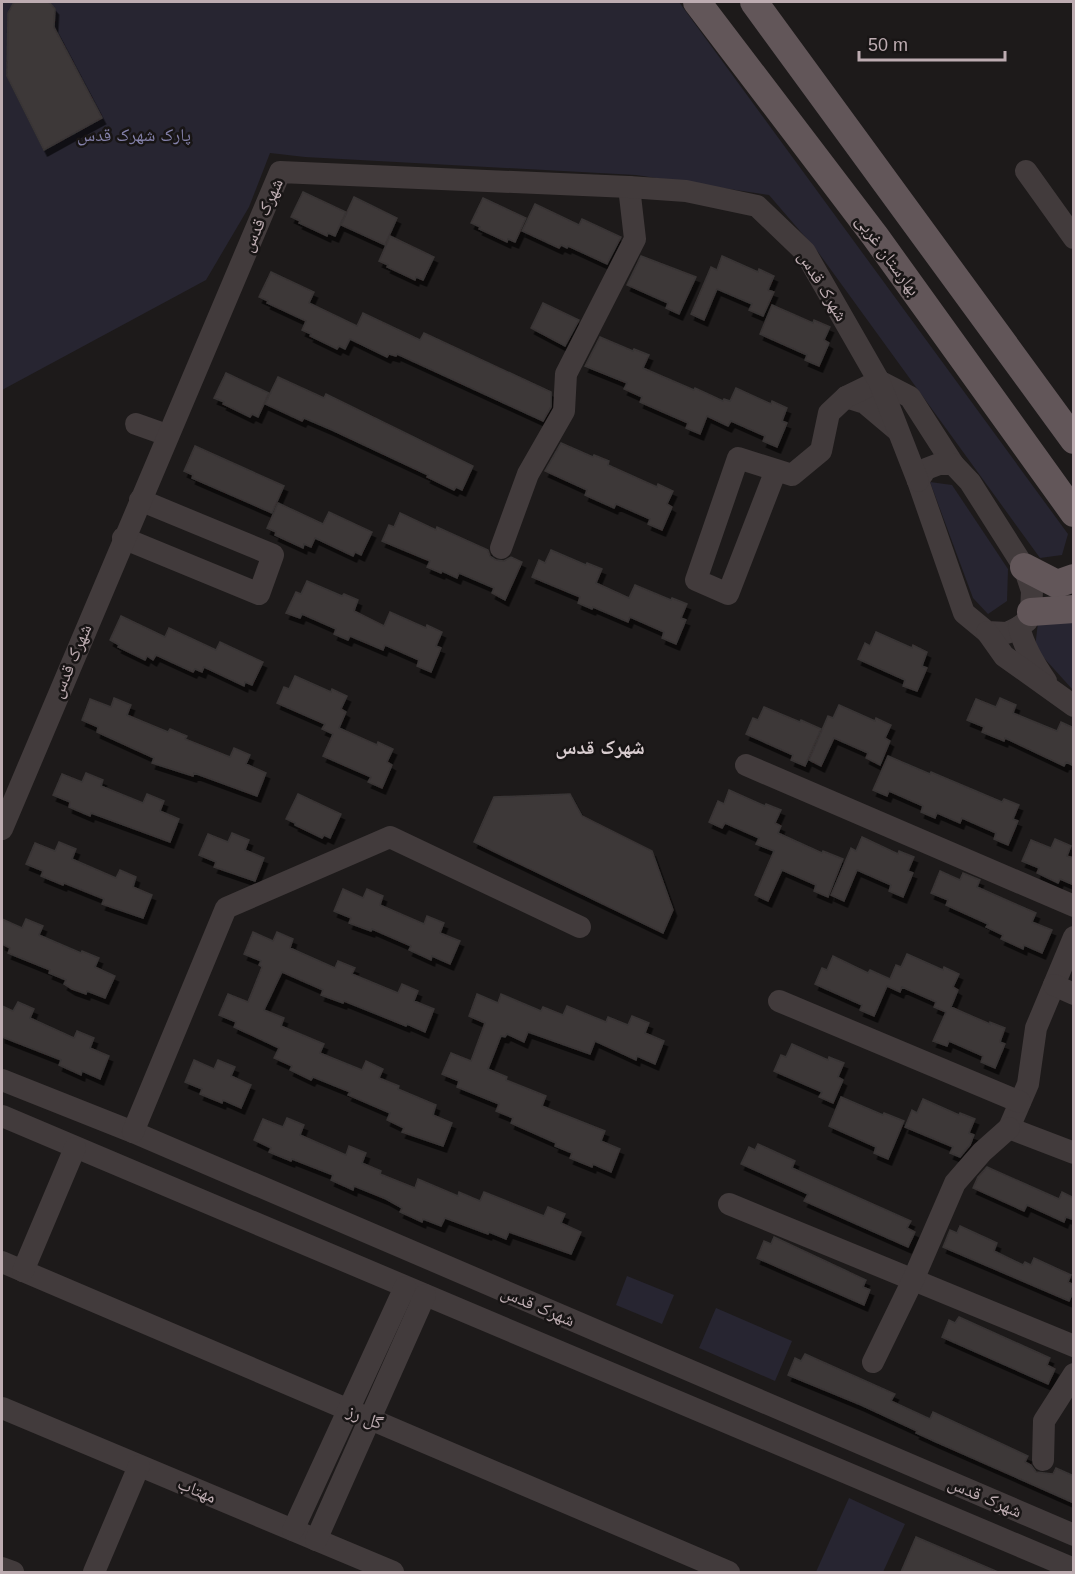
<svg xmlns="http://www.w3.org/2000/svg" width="1075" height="1574" viewBox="0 0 1075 1574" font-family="Arial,'Noto Naskh Arabic',sans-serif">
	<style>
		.green { fill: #272531 }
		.building { fill: #3c3738; stroke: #393434; stroke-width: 1.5; filter: url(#shadow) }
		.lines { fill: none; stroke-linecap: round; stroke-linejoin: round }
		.minor { stroke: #423b3c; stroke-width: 22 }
		.major { stroke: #625659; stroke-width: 28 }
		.labels { text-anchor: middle; stroke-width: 5; stroke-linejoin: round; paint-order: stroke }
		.park-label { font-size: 18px; fill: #8481aa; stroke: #181515 }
		.street-label { font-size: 18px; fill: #bdacb1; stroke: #181515 }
		.neighbourhood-label { font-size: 20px; font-weight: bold; fill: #d9cdd0; stroke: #181515 }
	</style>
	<defs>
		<filter id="shadow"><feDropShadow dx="3.5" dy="6" stdDeviation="0" flood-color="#0009"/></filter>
	</defs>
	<rect width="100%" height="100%" fill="#1d1a1a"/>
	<g class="green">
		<path d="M2 2H679L1068 534 1062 555 1040 558 818 252 769 195 636 175 305 157 270 153 249 207 206 280 2 390Z"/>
		<path d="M930 482 952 485 1008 569 1007 601 988 614 973 598Z"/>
		<path d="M1038 622H1073V690L1035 648Z"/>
		<path d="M627 1276 674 1295 662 1324 616 1305Z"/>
		<path d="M716 1308 792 1341 775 1381 699 1348Z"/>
		<path d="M849 1498 905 1524 883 1572H816Z"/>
	</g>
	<g class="building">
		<path d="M14 2H49L55 9 54 27 102 118 44 150 7 76 8 13Z"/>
		<path d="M303 192 346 212 335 236 328 233 327 236 299 223 300 221 291 217Z"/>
		<path d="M354 197 397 218 385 245 341 225Z"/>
		<path d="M483 198 526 218 515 242 508 239 507 242 479 229 480 227 471 223Z"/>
		<path d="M535 204 579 225 582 219 621 237 607 264 568 246 567 248 561 245 559 248 522 231Z"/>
		<path d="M390 236 434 257 423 280 416 277 415 280 387 267 388 265 379 261Z"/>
		<path d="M641 256 696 277 679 314 666 308 668 303 627 285Z"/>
		<path d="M722 256 758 272 759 269 774 276 768 290 774 292 763 316 749 310 752 304 717 289 704 320 691 314 711 267 717 270Z"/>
		<path d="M271 272 314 292 309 303 357 326 363 313 420 340 424 333 551 392V407L543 421 397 354 396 356 389 354 387 357 350 339 345 349 339 346 337 349 310 336 311 334 302 330 306 321 267 303 268 301 259 297Z"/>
		<path d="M543 303 579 320 565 346 531 328Z"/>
		<path d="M772 305 813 323 814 320 830 327 824 340 829 343 819 366 805 360 807 355 760 334Z"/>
		<path d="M600 337 633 351 634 349 649 355 643 368 694 390 695 388 723 401 724 399 730 401 736 388 771 404 772 401 787 408 782 421 787 423 777 447 763 441 765 436 731 421 728 426 707 416 700 434 686 428 688 423 640 402 642 397 624 389 627 383 585 366Z"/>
		<path d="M226 373 269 393 258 417 252 414 250 417 223 404 224 402 214 398Z"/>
		<path d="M278 377 324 398 326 394 473 466 462 490 456 487 454 490 427 477 428 475 332 430 304 418 302 421 265 404Z"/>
		<path d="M561 443 593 457 594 455 609 461 608 465 657 487 658 484 673 491 667 504 672 507 662 530 648 524 650 519 616 504 614 508 585 495 587 490 545 471Z"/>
		<path d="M195 446 284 486 272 513 192 478 193 475 184 471Z"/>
		<path d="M278 503 323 524 329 512 372 532 361 555 355 552 353 556 315 538 311 547 304 544 303 548 275 535 276 532 267 528Z"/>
		<path d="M400 513 436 530 437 527 488 550 490 556 496 560 504 561 511 557 522 562 505 600 492 593 494 588 459 573 457 578 442 571 441 573 427 567 430 561 382 541 389 525 394 527Z"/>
		<path d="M551 550 586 565 587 563 602 569 596 583 629 598 635 585 671 600 672 598 687 604 681 618 686 620 676 644 662 638 664 632 630 617 628 622 593 607 592 609 578 603 580 597 532 577 539 560 545 563Z"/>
		<path d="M307 581 342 596 344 594 358 600 354 611 384 626 390 612 426 628 427 625 442 632 436 646 441 648 431 672 417 666 419 660 385 645 383 650 350 636 348 640 334 634 336 629 302 614 300 618 286 613 296 592 301 594Z"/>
		<path d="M121 616 165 637 169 628 216 650 220 642 263 662 252 685 245 682 244 686 204 667 202 672 195 669 193 672 156 655 153 660 147 656 145 660 118 647 119 645 110 640Z"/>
		<path d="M876 632 912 648 913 645 927 652 922 666 927 668 917 691 903 686 905 680 858 659 865 643 870 646Z"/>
		<path d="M295 676 331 692 332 689 347 696 341 709 346 712 339 728 377 745 378 742 393 749 387 762 392 765 382 788 368 782 371 777 323 756 333 734 322 729 325 724 277 703 284 687 289 689Z"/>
		<path d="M114 698 131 705 127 715 168 732 170 729 187 736 185 739 230 757 234 748 250 755 246 764 266 773 257 796 194 773 193 776 152 763 154 758 97 732 98 727 82 720 90 699 111 707Z"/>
		<path d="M1000 698 1016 705 1013 713 1057 731 1061 722 1074 728V766L1066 762 1064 766 1005 738 1004 741 982 732 984 727 967 720 976 699 996 707Z"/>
		<path d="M839 705 875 721 876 718 891 725 885 738 890 741 880 765 866 758 868 753 834 738 821 766 809 760 828 716 833 718Z"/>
		<path d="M764 707 800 722 801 720 821 729 805 766 791 760 793 755 746 734 753 718 758 720Z"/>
		<path d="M888 756 930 774 931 772 1002 802 1004 799 1019 805 1013 819 1018 821 1008 845 994 839 996 833 962 818 960 823 937 813 935 818 921 812 923 806 889 791 887 796 873 790Z"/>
		<path d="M86 773 103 780 101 786 143 803 147 794 164 801 160 811 179 819 170 842 91 813 90 816 69 807 70 802 53 795 62 774 82 782Z"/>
		<path d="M729 790 765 806 766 804 781 810 775 823 781 826 778 833 822 853 823 851 843 859 828 897 814 891 816 885 782 870 768 901 755 895 774 851 756 844 759 838 725 823 722 828 709 822 718 801 724 804Z"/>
		<path d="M298 794 341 814 330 838 324 835 322 838 295 825V823L286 819Z"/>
		<path d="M570 794 582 816 652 851 673 910 663 933 474 842 494 797Z"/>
		<path d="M232 833 249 840 245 850 264 858 255 881 214 867 216 862 199 855 208 834 228 842Z"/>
		<path d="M862 837 898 854 899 851 914 857 908 871 913 873 903 897 889 891 891 885 857 870 844 901 831 895 851 848 856 851Z"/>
		<path d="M1055 839 1071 846 1067 856 1074 858V885L1060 879 1058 883 1037 873 1039 868 1022 861 1031 840 1051 848Z"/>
		<path d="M59 842 76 849 72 859 116 878 120 870 136 877 133 887 152 895 143 918 102 904 104 899 64 883 63 885 41 876 43 871 26 864 35 843 55 851Z"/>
		<path d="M940 871 960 880 963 873 980 880 977 887 1036 913 1032 922 1052 930 1042 953 1024 945 1023 949 1001 939 1003 935 986 927 988 924 946 905 948 900 931 893Z"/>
		<path d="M343 889 363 898 367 889 383 896 380 905 424 924 427 916 444 923 440 933 460 941 450 964 432 956 431 960 409 950 411 946 372 929 371 931 349 923 351 918 334 911Z"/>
		<path d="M2 919 22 928 26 919 43 926 39 935 81 953 82 951 99 958 95 967 115 976 105 998 87 991 86 994 72 989 64 984 66 980 49 973 50 970 8 953 10 948 2 944Z"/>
		<path d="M253 932 273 941 277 932 293 939 290 948 335 968 338 961 355 968 352 974 398 993 402 984 418 991 414 1001 434 1009 425 1032 407 1024 406 1026 344 1001 343 1003 321 995 323 990 282 972 264 1010 284 1018 281 1026 324 1044 320 1053 362 1070 366 1061 383 1069 379 1078 399 1086 398 1089 436 1105 433 1115 452 1123 443 1146 402 1132 404 1128 387 1120 390 1113 348 1095 350 1092 313 1077 311 1080 290 1070 292 1066 274 1058 279 1048 234 1027 236 1022 219 1015 228 994 248 1002 262 967 259 965 261 961 244 954Z"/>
		<path d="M907 954 943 970 944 967 959 974 953 987 958 990 951 1007 990 1024V1022L1005 1028 1000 1042 1005 1044 995 1068 981 1062 983 1056 949 1041 947 1046 933 1041 946 1012 934 1007 936 1002 902 987 900 992 887 986 874 1016 860 1010 862 1005 815 984 822 968 827 970 833 956 868 973 870 970 890 979 896 965 901 967Z"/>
		<path d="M477 994 498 1003 501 994 541 1011 543 1007 563 1015 567 1006 606 1022 608 1017 628 1025 632 1016 649 1023 645 1033 664 1041 655 1064 637 1056 636 1060 595 1041 590 1054 528 1032 524 1042 507 1034 505 1037 501 1036 488 1069 507 1077 506 1080 546 1096 542 1106 605 1131 601 1141 620 1149 611 1172 593 1164 592 1167 570 1158 572 1153 555 1146 556 1143 511 1123 513 1118 496 1111 499 1104 457 1087 459 1081 442 1074 451 1053 471 1061 485 1023 469 1016Z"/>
		<path d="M18 1002 34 1009 30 1018 74 1038 77 1031 94 1038 90 1048 109 1056 100 1079 82 1071 81 1075 59 1065 61 1060 2 1037V1006L13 1011Z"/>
		<path d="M792 1044 828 1060 829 1057 844 1063 838 1077 843 1080 833 1103 819 1097 822 1092 774 1071 781 1055 786 1057Z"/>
		<path d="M194 1060 214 1069 218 1060 235 1067 231 1076 251 1085 241 1108 223 1100 222 1103 200 1094 202 1089 185 1082Z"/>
		<path d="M841 1097 883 1115 884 1113 904 1121 888 1159 874 1153 876 1147 829 1126Z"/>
		<path d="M923 1099 959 1115 960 1113 975 1119 969 1133 974 1135 970 1145 960 1157 950 1153 953 1147 905 1127 912 1110 917 1113Z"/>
		<path d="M287 1118 304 1125 300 1135 346 1155 349 1146 366 1153 362 1163 381 1171 380 1174 415 1188 418 1179 458 1196 459 1192 480 1201 484 1192 544 1216 548 1207 565 1214 561 1223 581 1232 571 1254 509 1232 506 1239 489 1232 488 1234 445 1218 441 1226 423 1219 422 1222 400 1212 402 1208 386 1199 354 1186 353 1190 331 1180 333 1175 292 1159 291 1161 269 1152 271 1148 254 1140 263 1119 283 1127Z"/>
		<path d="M758 1144 795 1161 792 1168 911 1221 907 1228 915 1232 908 1247 804 1201 808 1194 741 1164 749 1147 755 1150Z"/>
		<path d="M987 1167 1059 1199 1062 1192 1074 1198V1220L1066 1217 1064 1222 1027 1205 1024 1211 973 1188 978 1177Z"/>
		<path d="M960 1226 997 1243 994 1251 1023 1265 1025 1262 1031 1265 1034 1258 1071 1275 1068 1282 1074 1285V1290L1069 1301 943 1247 950 1230 957 1233Z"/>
		<path d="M774 1237 866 1280 863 1287 870 1290 864 1305 757 1258 764 1241 771 1244Z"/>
		<path d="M959 1317 1050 1358 1047 1365 1055 1369 1048 1384 942 1337 949 1320 955 1323Z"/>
		<path d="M805 1354 895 1394 891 1401 930 1419 933 1412 1028 1456 1025 1462 1031 1465 1036 1472 1053 1474 1056 1468 1074 1476V1503L936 1442 916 1433 917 1431 861 1405 788 1375 795 1358 801 1361Z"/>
		<path d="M916 1537 998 1572H901Z"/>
	</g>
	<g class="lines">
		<g class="minor">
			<path d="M1026 171 1074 238"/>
			<path d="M879 381 910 397 953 464"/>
			<path d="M846 397 865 403 897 430"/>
			<path d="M136 424 167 435"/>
			<path d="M939 464H953L970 482 1024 567 1032 591 1031 612 1027 621 1019 627 1007 633 987 632 964 613 918 481 926 469Z"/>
			<path d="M776 470 728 594 696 580 738 458 792 475 821 451 829 413 846 397 879 381"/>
			<path d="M123 538 259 594 273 555 140 500"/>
			<path d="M501 548 528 474 564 411 566 374 635 239 629 187"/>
			<path d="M1019 627C1024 647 1034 664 1046 681"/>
			<path d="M987 632 1004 656 1074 706"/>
			<path d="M746 765 1074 906"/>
			<path d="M2 829 280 172 629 187 686 191 757 206 805 252 879 381 918 481"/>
			<path d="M1074 937 1036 1028 1028 1084 1009 1128 1074 1153"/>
			<path d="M1054 985 1074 994"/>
			<path d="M779 1001 1020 1102"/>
			<path d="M2 1080 133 1132 1074 1535"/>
			<path d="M2 1116 1074 1569"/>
			<path d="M133 1132 226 908 390 837 580 927"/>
			<path d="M729 1204 1074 1346"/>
			<path d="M2 1262 729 1572"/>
			<path d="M23 1271 75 1148"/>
			<path d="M873 1362 913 1280 955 1183 982 1152 1009 1128"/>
			<path d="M2 1408 393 1572"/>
			<path d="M1043 1460 1044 1421 1074 1374"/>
			<path d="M293 1530 405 1287"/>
			<path d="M316 1540 425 1295"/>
			<path d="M2 1568 13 1572"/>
			<path d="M94 1572 139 1466"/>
		</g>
		<g class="major">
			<path d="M697 2 875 236 1074 513"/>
			<path d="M754 2 1074 440"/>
			<path d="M1024 567 1057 584 1074 578"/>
			<path d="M1031 612 1074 609"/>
		</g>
	</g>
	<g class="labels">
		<g class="park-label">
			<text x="134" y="141">پارک شهرک قدس</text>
		</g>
		<g class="street-label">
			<text transform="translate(262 215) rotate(-66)" y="6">شهرک قدس</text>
			<text transform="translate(888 255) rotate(54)" y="6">بهارستان غربی</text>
			<text transform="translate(823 286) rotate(59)" y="6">شهرک قدس</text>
			<text transform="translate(71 661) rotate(-67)" y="6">شهرک قدس</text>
			<text transform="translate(538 1306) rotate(23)" y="6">شهرک قدس</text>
			<text transform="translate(365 1417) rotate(23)" y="6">گل رز</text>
			<text transform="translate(197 1490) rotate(23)" y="6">مهتاب</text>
			<text transform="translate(985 1497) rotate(23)" y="6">شهرک قدس</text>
		</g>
		<g class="neighbourhood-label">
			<text x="600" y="754">شهرک قدس</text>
		</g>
	</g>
	<rect width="1075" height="1574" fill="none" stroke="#bdacb1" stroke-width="6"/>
	<path d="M859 51v9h146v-9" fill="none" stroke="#bdacb1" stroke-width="3"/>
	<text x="868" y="51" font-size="18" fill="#bdacb1" stroke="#181515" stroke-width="4.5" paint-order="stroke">50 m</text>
</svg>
